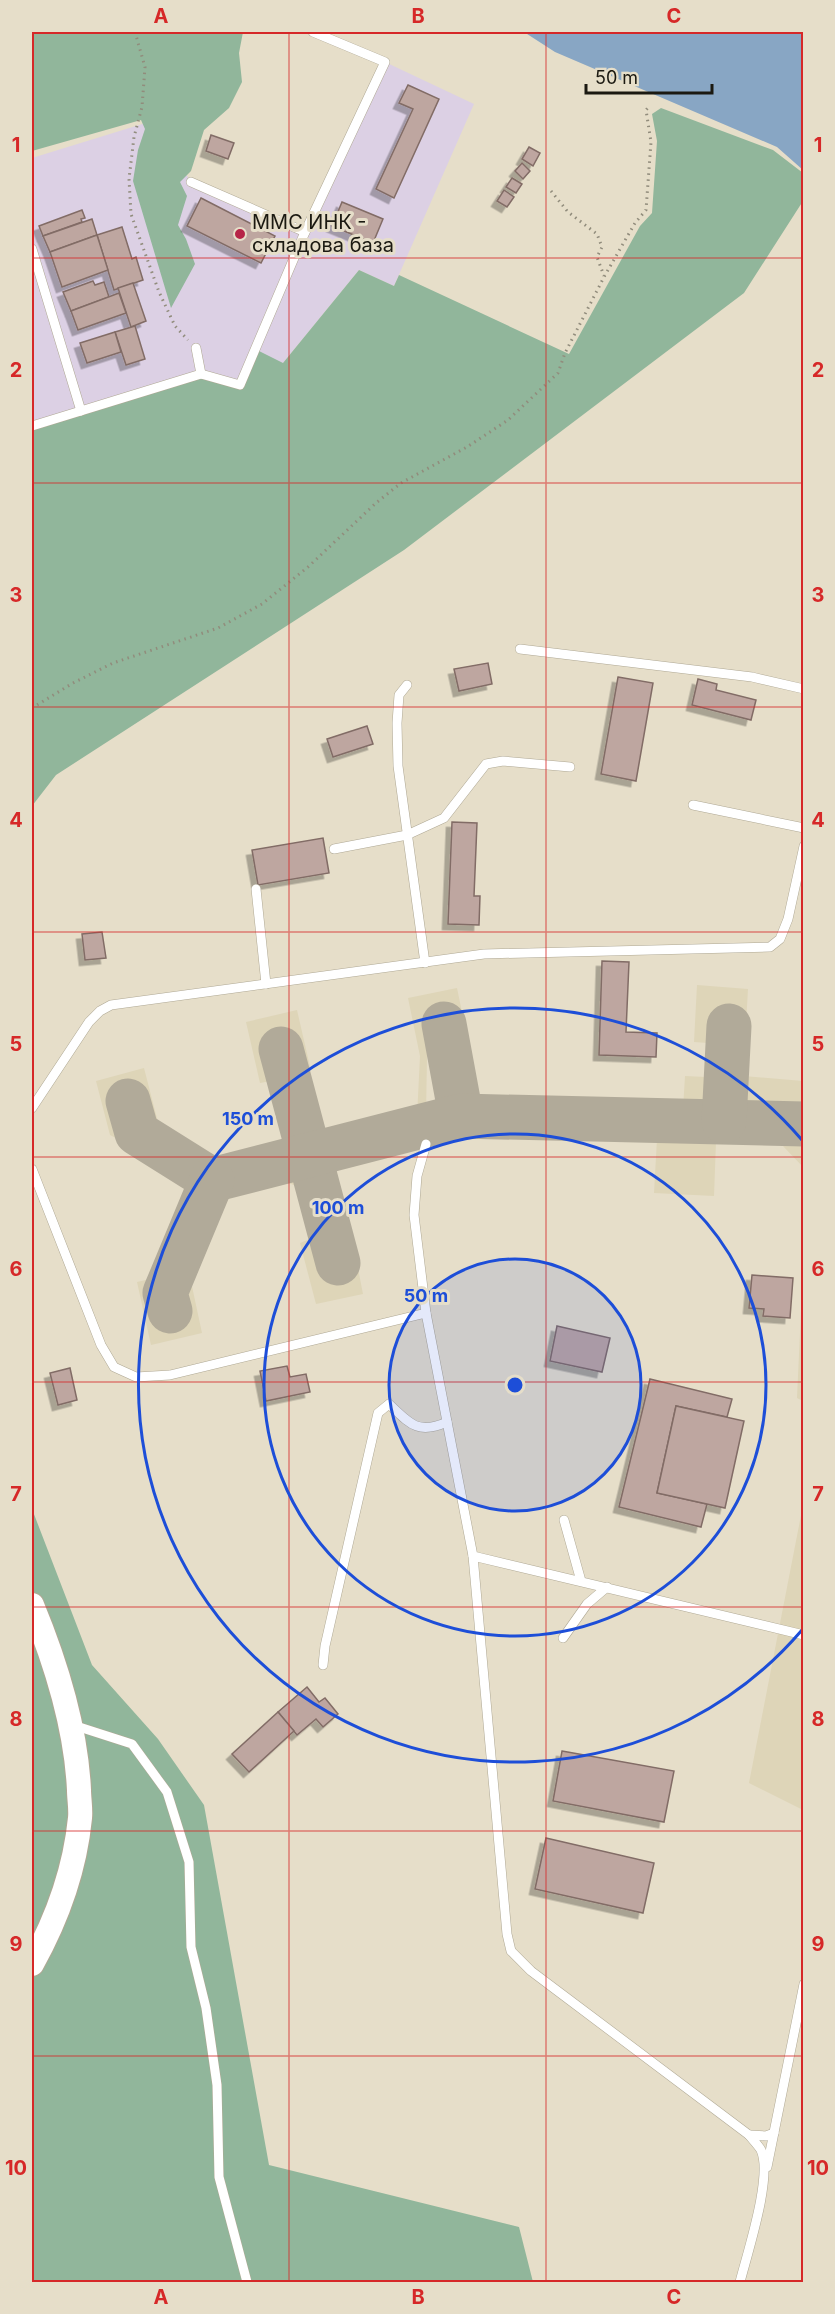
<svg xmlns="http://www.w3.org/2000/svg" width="835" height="2314" viewBox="0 0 835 2314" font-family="Inter,sans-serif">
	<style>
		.industrial { fill: #dcd0e4 }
		.built { fill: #ded5b8; fill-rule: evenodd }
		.forest { fill: #91b69b }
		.water { fill: #88a6c4 }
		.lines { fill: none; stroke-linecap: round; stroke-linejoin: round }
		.taxiway { stroke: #b1aa99; stroke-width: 45 }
		.building { fill: #bea6a0; stroke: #826c66; stroke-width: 1.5; filter: url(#shadow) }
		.service-casing { stroke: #afa894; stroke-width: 10 }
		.tertiary-casing { stroke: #afa894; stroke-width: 26 }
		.path { stroke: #918c7c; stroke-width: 3; stroke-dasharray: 1.5 4.5; stroke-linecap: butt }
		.service { stroke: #fff; stroke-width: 9 }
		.tertiary { stroke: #fff; stroke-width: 24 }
		.grid { fill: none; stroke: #d62828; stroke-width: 1.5; stroke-opacity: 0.55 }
		.ring { fill: none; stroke: #1d4ed8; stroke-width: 3 }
		.poi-dot { fill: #b62548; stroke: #e6dec9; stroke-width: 2 }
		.labels { text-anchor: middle; stroke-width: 6; stroke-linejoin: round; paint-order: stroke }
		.poi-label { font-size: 20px; fill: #1b1911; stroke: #e6dec9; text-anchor: start }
		.centre { fill: #1d4ed8; stroke: #e6dec9; stroke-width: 3 }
		.ring-label { font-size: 18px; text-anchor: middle; font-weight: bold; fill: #1d4ed8; stroke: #e6dec9; stroke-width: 6; stroke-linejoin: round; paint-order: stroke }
		.neatline { fill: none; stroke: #d62828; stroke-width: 2 }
		.grid-label { font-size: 20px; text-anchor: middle; font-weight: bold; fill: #d62828 }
	</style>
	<defs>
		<filter id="shadow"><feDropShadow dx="-5.5" dy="5.5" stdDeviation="0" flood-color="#0004"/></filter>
	</defs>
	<rect width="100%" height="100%" fill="#e6dec9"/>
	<path class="industrial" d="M385 62 474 104 394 286 359 270 283 363 240 385 32 426V158L152 121 191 182 305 232Z"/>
	<g class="built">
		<path d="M697 985 748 989 743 1076 803 1081V1167L781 1144 716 1141 714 1196 654 1193 657 1139 469 1132 413 1147 340 1162 326 1184 338 1228 352 1238 363 1294 316 1304 300 1243 312 1238 298 1187 280 1179 218 1197 187 1263 202 1333 151 1345 137 1282 150 1279 192 1200 186 1174 110 1135 96 1081 144 1068 161 1134 209 1165 279 1144 289 1134 276 1080 260 1083 246 1022 297 1010 311 1071 294 1075 308 1123 335 1136 417 1117 420 1056 408 998 457 988 469 1046 458 1048 466 1088 483 1104 683 1109 685 1076 706 1077 708 1043 694 1042ZM435 1053 445 1095 436 1110 426 1114 427 1057Z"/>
		<path d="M803 1267V1401L797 1398Z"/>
		<path d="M803 1505V1810L749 1783Z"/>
	</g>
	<g class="forest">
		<path d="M32 32H243L239 53 242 82 229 108 204 130 191 171 180 182 187 196 178 225 186 239 195 264 171 308 133 181 138 150 145 129 141 120 32 151Z"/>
		<path d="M661 108 773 150 803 173V201L744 293 404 550 56 775 32 806V426L201 374 240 385 255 349 283 363 359 270 394 286 399 275 569 354 640 226 652 213 657 141 652 114Z"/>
		<path d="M32 1509 92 1665 158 1739 204 1805 269 2165 519 2227 533 2282H32Z"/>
	</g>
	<path class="water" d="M524 32H803V170L777 147 555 52Z"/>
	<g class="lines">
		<g class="taxiway">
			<path d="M444 1024 461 1116"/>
			<path d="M281 1049 338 1263"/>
			<path d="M128 1101 137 1133 212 1180 461 1116 804 1124"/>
			<path d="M724 1121 729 1026"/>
			<path d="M170 1311 165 1293 212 1180"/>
		</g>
	</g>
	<g class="building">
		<path d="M408 85 439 99 394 198 376 189 413 109 399 103Z"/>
		<path d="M211 135 234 143 228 159 206 151Z"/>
		<path d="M529 147 540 153 533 166 522 159Z"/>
		<path d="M522 163 530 171 523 179 515 171Z"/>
		<path d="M512 178 522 184 516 193 506 187Z"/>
		<path d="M504 190 514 197 507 207 497 201Z"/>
		<path d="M201 198 275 236 261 263 187 226Z"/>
		<path d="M342 202 383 219 373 243 332 226Z"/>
		<path d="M82 210 85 218 81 219 82 222 43 236 39 226Z"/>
		<path d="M92 219 97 235 50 252 43 236Z"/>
		<path d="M122 227 132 259 136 257 143 280 114 290 97 235Z"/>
		<path d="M97 235 108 270 62 287 50 252Z"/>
		<path d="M93 281 95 285 104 282 109 297 71 311 63 292Z"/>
		<path d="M133 283 146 321 131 327 118 288Z"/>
		<path d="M119 293 126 313 78 330 71 311Z"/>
		<path d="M135 326 145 359 126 365 115 332Z"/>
		<path d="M115 332 121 352 87 363 80 343Z"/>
		<path d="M488 663 492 684 459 691 454 669Z"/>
		<path d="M618 677 653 683 636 781 601 774Z"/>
		<path d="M698 679 717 684 716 690 756 700 751 720 692 705Z"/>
		<path d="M367 726 373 744 333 757 327 739Z"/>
		<path d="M452 822 477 823 474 896H480L479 925 448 924Z"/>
		<path d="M323 838 329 873 258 885 252 850Z"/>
		<path d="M102 932 106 958 85 960 82 934Z"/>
		<path d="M602 961 629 962 626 1032 657 1033 656 1057 599 1055Z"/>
		<path d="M752 1275 793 1278 790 1318 763 1316 764 1309 749 1308Z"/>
		<path d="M557 1326 610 1338 602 1372 550 1361Z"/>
		<path d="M287 1366 290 1377 306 1374 310 1392 266 1401 260 1371Z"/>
		<path d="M70 1368 77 1400 58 1405 50 1373Z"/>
		<path d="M650 1379 732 1399 727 1417 676 1406 657 1493 707 1504 701 1527 619 1507Z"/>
		<path d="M676 1406 744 1421 725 1508 657 1493Z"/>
		<path d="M307 1687 319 1702 325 1698 338 1714 323 1727 316 1719 297 1735 278 1712Z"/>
		<path d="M278 1712 294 1731 249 1772 232 1754Z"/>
		<path d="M562 1751 674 1771 664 1822 553 1801Z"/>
		<path d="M546 1838 654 1863 643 1913 535 1889Z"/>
	</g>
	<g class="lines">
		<defs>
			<g id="service">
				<path d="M191 182 305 232"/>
				<path d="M32 249 81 411"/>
				<path d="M196 348 201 374"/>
				<path d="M32 426 201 374 240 385 305 232 385 62 313 32"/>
				<path d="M520 649 752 677 804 689"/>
				<path d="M407 685 399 695 397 723 398 766 425 963"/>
				<path d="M693 805 804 828"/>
				<path d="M334 849 407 835 444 818 486 764 503 761 570 767"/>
				<path d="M256 889 266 984"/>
				<path d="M32 1108 89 1022 100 1011 111 1005 484 954 770 947 780 939 788 919 804 846"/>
				<path d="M426 1144 417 1176 414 1215 426 1313"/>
				<path d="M32 1169 101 1345 114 1367 136 1377 170 1375 426 1313 473 1556 804 1635"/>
				<path d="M564 1520 581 1581"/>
				<path d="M473 1556 507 1934 511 1951 531 1971 749 2135C753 2140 758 2145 761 2150 773 2176 747 2254 740 2282"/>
				<path d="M563 1638 587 1604 607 1587"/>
				<path d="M323 1665 325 1646 378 1413 389 1404C410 1424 418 1435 447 1422"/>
				<path d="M73 1725 132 1744 167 1792 189 1862 191 1947 206 2008 217 2085 219 2177 247 2282"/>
				<path d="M749 2135 766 2136 774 2133"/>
				<path d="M767 2167 804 1984"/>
			</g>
			<path id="tertiary" d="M32 1605C56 1663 76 1727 79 1790 79 1799 81 1809 80 1818 75 1869 57 1919 32 1964"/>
		</defs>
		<use href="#service" class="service-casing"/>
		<use href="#tertiary" class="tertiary-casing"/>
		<g class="path">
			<path d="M135 32 145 67 142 107 134 137 129 179 131 214 159 292 175 326 188 340"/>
			<path d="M551 191 568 212 597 234 602 247 597 257 604 276"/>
			<path d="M32 708 73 683 113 663 218 628 262 604 308 567 376 503 401 483 467 447 508 420 558 373 565 353 604 277 635 223 646 210 651 142 646 110 650 105"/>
		</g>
		<use href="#service" class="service"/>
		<use href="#tertiary" class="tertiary"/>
	</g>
	<path class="grid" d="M289 32V2282M546 32V2282M32 258H804M32 483H804M32 707H804M32 932H804M32 1157H804M32 1382H804M32 1607H804M32 1831H804M32 2056H804"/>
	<circle cx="515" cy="1385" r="126" fill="#1d4ed8" fill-opacity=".12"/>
	<g class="ring">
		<circle cx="515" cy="1385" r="126"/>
		<circle cx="515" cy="1385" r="251"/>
		<path d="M802 1630A377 377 0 1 1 802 1140"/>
	</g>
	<circle class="poi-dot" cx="240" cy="234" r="6"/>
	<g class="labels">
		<g class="poi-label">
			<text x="252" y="229">ММС ИНК -<tspan x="252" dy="23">складова база</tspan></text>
		</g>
	</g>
	<circle cx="515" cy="1385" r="9" class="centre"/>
	<g class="ring-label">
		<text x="248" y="1125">150 m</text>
		<text x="338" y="1214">100 m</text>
		<text x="426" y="1302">50 m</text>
	</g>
	<rect width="835" height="2314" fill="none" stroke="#e6dec9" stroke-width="66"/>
	<path d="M586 84v9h126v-9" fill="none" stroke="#1b1911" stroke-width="3"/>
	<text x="595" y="84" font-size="18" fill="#1b1911" stroke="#e6dec9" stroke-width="4.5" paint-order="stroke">50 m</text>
	<rect x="33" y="33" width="769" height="2248" class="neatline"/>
	<g class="grid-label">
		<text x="161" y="23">A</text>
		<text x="418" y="23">B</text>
		<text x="674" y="23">C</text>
		<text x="16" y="152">1</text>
		<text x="818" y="152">1</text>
		<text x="16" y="377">2</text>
		<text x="818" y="377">2</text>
		<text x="16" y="602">3</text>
		<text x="818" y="602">3</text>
		<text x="16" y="827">4</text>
		<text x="818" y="827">4</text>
		<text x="16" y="1051">5</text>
		<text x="818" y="1051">5</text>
		<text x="16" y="1276">6</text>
		<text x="818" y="1276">6</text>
		<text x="16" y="1501">7</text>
		<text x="818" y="1501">7</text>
		<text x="16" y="1726">8</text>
		<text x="818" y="1726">8</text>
		<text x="16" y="1951">9</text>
		<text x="818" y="1951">9</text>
		<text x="16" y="2175">10</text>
		<text x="818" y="2175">10</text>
		<text x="161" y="2304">A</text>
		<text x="418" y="2304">B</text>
		<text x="674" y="2304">C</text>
	</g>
</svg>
